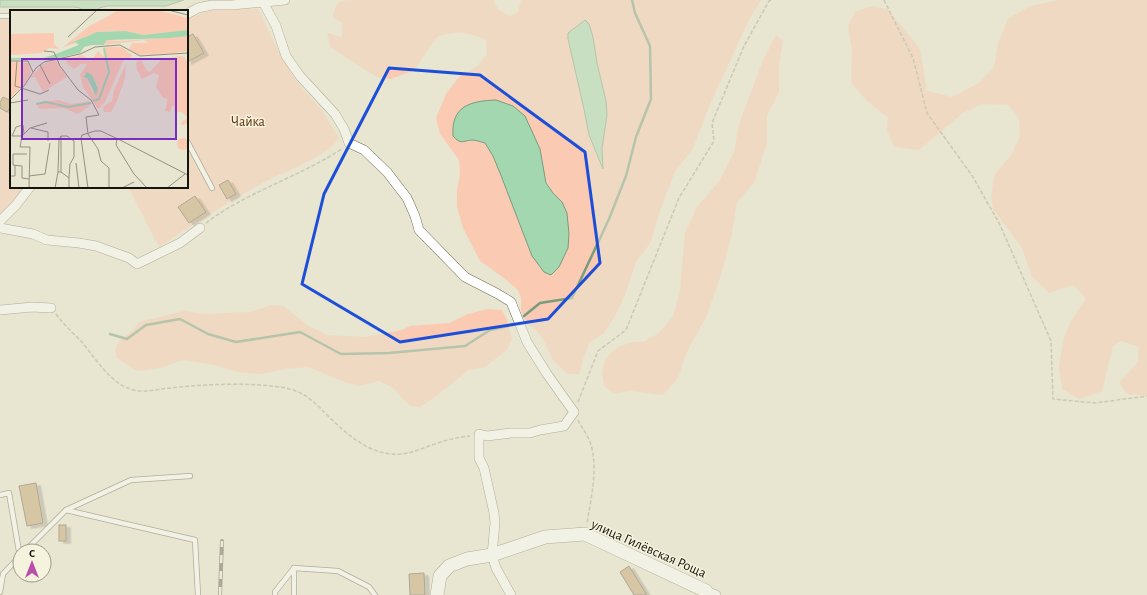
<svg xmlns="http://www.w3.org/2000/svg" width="1147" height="595" viewBox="0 0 1147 595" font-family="'Alegreya Sans',sans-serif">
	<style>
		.green { fill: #facbb2; fill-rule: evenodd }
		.water { fill: #a2d7b0; stroke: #789c7f }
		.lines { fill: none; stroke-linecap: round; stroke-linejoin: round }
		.stream { stroke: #789c7f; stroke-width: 2.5 }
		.building { fill: #c3a06f; stroke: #6a5f4f; filter: url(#shadow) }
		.lane-casing { stroke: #6d6a58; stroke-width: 6 }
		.street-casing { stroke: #6d6a58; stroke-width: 10 }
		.secondary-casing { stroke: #6d6a58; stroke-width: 14 }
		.path { stroke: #a8a695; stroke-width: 1.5; stroke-dasharray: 4 2; stroke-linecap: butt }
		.lane { stroke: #fff; stroke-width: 4.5 }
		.street { stroke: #fff; stroke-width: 9 }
		.secondary { stroke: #fff; stroke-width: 13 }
		.rail-casing { stroke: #605e52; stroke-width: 4 }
		.rail { stroke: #f5f2dd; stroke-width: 2.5; stroke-dasharray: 8; stroke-linecap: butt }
		.marked { fill: none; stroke: #1d4ed8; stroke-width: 3; stroke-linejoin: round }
		.labels { text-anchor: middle; stroke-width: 3; stroke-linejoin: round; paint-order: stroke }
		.park-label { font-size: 14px; fill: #663312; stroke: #f5f2dd }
		.street-label { font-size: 14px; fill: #15140d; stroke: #f5f2dd }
		.inset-river { fill: none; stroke: #a2d7b0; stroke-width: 2 }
		.inset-road { fill: none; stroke: #949182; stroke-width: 1 }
		.view { fill: #7b2cbf; fill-opacity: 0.15; stroke: #7b2cbf; stroke-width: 2 }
		.inset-edge { fill: none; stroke: #15140d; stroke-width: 2 }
	</style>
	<defs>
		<filter id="shadow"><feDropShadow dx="4.5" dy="2.5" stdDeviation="0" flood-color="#0004"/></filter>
	</defs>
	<rect width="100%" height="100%" fill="#e8e5d0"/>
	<g class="green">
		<path d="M355 0H493L498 9 510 16 518 12 521 0H761L750 18 711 102 693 148 675 172 659 213 651 242 636 262 626 292 615 316 604 333 590 342 584 356 579 374H568L553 360 544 341 537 331 527 323 521 310V298L518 290 504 278 480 261 463 228 457 207V190L460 174 459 160 440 134 436 118 446 94 459 77 476 67 487 54 486 40C465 31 460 31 438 36L426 52 415 70 391 79 377 77 331 48 327 33 342 37V23L332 17 337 4 342 1ZM593 37 597 63 606 101 607 115 602 148V168L589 135 584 109 568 39ZM473 140 540 149C543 174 544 184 562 202L532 256 493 156 485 143Z"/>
		<path d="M1059 0H1147V396L1127 394 1119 383 1138 362 1139 347 1121 341 1113 346 1102 391 1080 399 1062 389 1059 366 1064 337 1071 321 1086 298 1073 285 1049 293 1032 277 1022 248 993 209 991 194 995 174 1011 155 1020 136 1019 118 1008 105 982 104 963 113 919 150 894 147 887 130 888 118 867 101 851 83 852 51 848 26 855 12 872 6 887 9 904 29 920 49 927 91 952 97 979 83 994 67 998 43 1008 19 1030 6Z"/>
		<path d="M258 9 280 54 296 81 321 109 339 138C326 158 282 172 261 184 226 203 192 225 159 247L128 187H187V20C207 6 235 10 258 9Z"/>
		<path d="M0 19 11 20V187H24L6 209 0 213Z"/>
		<path d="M776 35 783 41 779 65V92L767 116V143L754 183 737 202 732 233 722 272 707 315 686 354 678 378 663 395 632 391 614 393 604 386 602 373 606 358 618 347 633 342 645 341 659 333 673 316 680 290 685 233 697 207 720 180 734 152 739 124 763 60Z"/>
		<path d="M272 305 283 306 309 326 327 335 364 337 402 330 410 326 449 323 468 314 488 309 502 310 507 320 512 339 507 350 485 367 469 370 439 394 420 407 410 406 393 388 379 381 358 386 345 382 308 367 285 369 260 374 237 372 215 365 183 360 160 368 137 371 117 358 115 351 118 343 134 329 139 322 184 311 204 314 250 312Z"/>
	</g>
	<g class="water">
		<path d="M0 0H184L166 6H107L99 8 96 11H81L80 8 74 7H0Z"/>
		<path d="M585 20 589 24 593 37 597 63 606 101 607 115 602 148 603 169 589 135 584 109 568 39V33Z"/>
		<path d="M496 100 513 106 525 116 540 149 546 183 553 193 562 202 567 213 569 234 568 248 559 267 551 275 544 272 532 256 500 173 493 156 485 143C481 142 476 140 472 140 462 141 461 145 453 136 451 106 470 101 496 100Z"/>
	</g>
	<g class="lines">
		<g class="stream">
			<path d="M524 316 540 303 572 298 609 219 626 176 636 137 651 99 650 46 635 13 632 0"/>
			<path d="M110 334 127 339 146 325 180 319 208 334 236 342 300 332 341 354 389 353 465 346 490 330 513 325"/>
		</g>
	</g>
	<g class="building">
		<path d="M193 34 204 53 187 62V37Z"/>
		<path d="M3 97 11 101V106L7 112 0 108V102Z"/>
		<path d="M228 180 236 194 227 199 219 185Z"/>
		<path d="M195 196 206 212 189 223 178 207Z"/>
		<path d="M36 483 43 523 27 526 19 486Z"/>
		<rect x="59" y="525" width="7" height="16"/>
		<path d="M629 566 647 595H634L620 572Z"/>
		<path d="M424 573 425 595H410L409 574Z"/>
	</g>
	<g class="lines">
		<defs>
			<g id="lane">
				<path d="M0 16H11"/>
				<path d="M187 141 212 188"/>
				<path d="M0 495 9 493 20 557"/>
				<path d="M66 510 195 540 198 595"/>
				<path d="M25 551 66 510 131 480 190 476"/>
				<path d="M0 592 3 574 20 556"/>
				<path d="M275 595V592L294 568"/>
				<path d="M294 595V568L338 571 369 587 375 595"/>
			</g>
			<g id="street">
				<path d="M262 0 276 26 286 56 300 76 335 114 344 129 349 143 364 150 387 172 407 198 415 216 419 230 465 277 498 294 511 302 527 342 547 374 574 412 564 426 540 430 530 433H511L487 436 479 434V458L484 468 494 513 495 523 492 555 496 568 511 595"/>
				<path d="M187 14 198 8 212 5H232L285 0"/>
				<path d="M0 221 16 205 30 187"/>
				<path d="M0 228 33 234 47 240 79 243 96 246 129 258 137 264 180 243 200 228"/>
				<path d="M0 310 32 307 51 308"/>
				<path d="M706 591 716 595"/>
			</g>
			<path id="secondary" d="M437 595 440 576 449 566 467 559 492 555 545 537 585 534 706 591"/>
		</defs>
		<use href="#lane" class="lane-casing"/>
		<use href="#street" class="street-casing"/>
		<use href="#secondary" class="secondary-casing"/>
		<g class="path">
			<path d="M884 0 913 58 927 113 973 177 1000 225 1051 341 1053 399 1095 403 1147 396"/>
			<path d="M206 223C248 191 300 177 343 148"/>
			<path d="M56 314C63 324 72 332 81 341 94 356 109 382 130 389 146 394 155 389 171 388 206 384 251 382 286 388 306 392 316 404 330 418 347 434 367 452 391 454 409 456 424 447 441 442 450 439 460 437 470 436"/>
			<path d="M578 402 598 351 626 330 679 198 714 141 712 123 744 46 769 1 771 0"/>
			<path d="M578 420C582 428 589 437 591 445 598 468 591 500 587 523"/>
		</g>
		<use href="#lane" class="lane"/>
		<use href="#street" class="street"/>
		<use href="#secondary" class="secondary"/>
		<defs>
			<path id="rail" d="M220 595 222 541"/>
		</defs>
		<use href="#rail" class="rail-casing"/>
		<use href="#rail" class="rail"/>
	</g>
	<path d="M0 0H1147V595H0ZM389 68 480 75 585 152 600 263 548 319 400 342 302 284 324 194Z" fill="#e8e5d0" fill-opacity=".55" fill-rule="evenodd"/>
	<path class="marked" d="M389 68 480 75 585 152 600 263 548 319 400 342 302 284 324 194Z"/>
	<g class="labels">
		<g class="park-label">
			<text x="248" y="126">Чайка</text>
		</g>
		<g class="street-label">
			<text transform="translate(649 548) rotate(24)" y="5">улица Гилёвская Роща</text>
		</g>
	</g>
	<g transform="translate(10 10)">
		<rect width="178" height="178" fill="#e8e5d0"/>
		<path d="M109 0H147L178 8V20L133 25 116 21 87 22 59 34 67 32 68 36 65 33 52 38 78 17ZM44 23V34L49 39 39 38 31 43 0 45V24ZM178 26V41L166 43 129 45 119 39 122 33H139L134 30 95 35 97 30 110 31ZM100 37H112L123 46 113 51 95 92 88 99 73 77 70 65 77 54H71L64 59 56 53 57 49 72 45 81 51 88 41 94 47 93 38ZM75 63 84 69 88 76 83 83 77 68 73 67ZM169 46 174 47 178 53V113L173 115H171L172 111 178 108 172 102H164L165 96H162L160 102 155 101 158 89 153 88 146 77 149 65 144 63 132 69 127 60 126 52 131 50 137 61 140 62 151 50ZM46 50 57 67 33 82 25 67 20 68 33 54ZM0 52 19 53 21 63 16 72 0 89ZM116 54 115 68 107 91 101 102H94L93 97 102 91 104 80ZM48 90 61 94 79 91 81 95 68 104 53 98 30 99 27 96 30 92ZM167 134a6 6 0 1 1 12 0a6 6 0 1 1-12 0Z" fill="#facbb2" fill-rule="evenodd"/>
		<path d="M178 20V26L160 28 97 30 94 35H82L74 37 70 43 43 49 0 50V48H33L43 45 69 35 66 32 56 35 87 22 116 21 133 25ZM77 62 82 65 88 78 86 86 77 68 73 67Z" fill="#a2d7b0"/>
		<path class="inset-river" d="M83 91 89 89 99 62 94 38M26 94 36 92 58 97 81 93"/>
		<path class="inset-road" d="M158 0 178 5M58 27 87 0M34 41 44 42 50 56 68 80 81 90 89 105 76 107 78 124 88 139 91 151 99 158V178M0 51H18L23 62M7 51 5 76 30 84 39 80M30 55 40 74M0 90 14 76 26 58 34 52 70 44 85 37 110 35 130 46 178 43M0 93 18 90M21 118 38 122V131M12 126H2L6 117 13 115 14 124M107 129 106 135 124 164 137 178M17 144H3V155L12 156V168L19 169M66 153 69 178M48 162 49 129 51 126M51 162V126H57L64 131V147L60 154 59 168M0 166H5V155M19 166 35 164 40 133M19 178 20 137H10L12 126 20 118 37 113M45 178 48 162H51L59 168V178M78 178 71 128 72 125 85 121H91L110 130 178 165M112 178 124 172M157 178 175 164"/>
		<path class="view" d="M12 49H166V129H12Z"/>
		<rect width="178" height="178" class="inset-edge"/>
	</g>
	<g transform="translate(32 563)"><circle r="19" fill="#f5f2dd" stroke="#9b998a"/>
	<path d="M0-3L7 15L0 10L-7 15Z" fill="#ba4cab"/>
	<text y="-6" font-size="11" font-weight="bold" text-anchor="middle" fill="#15140d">С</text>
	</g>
</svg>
